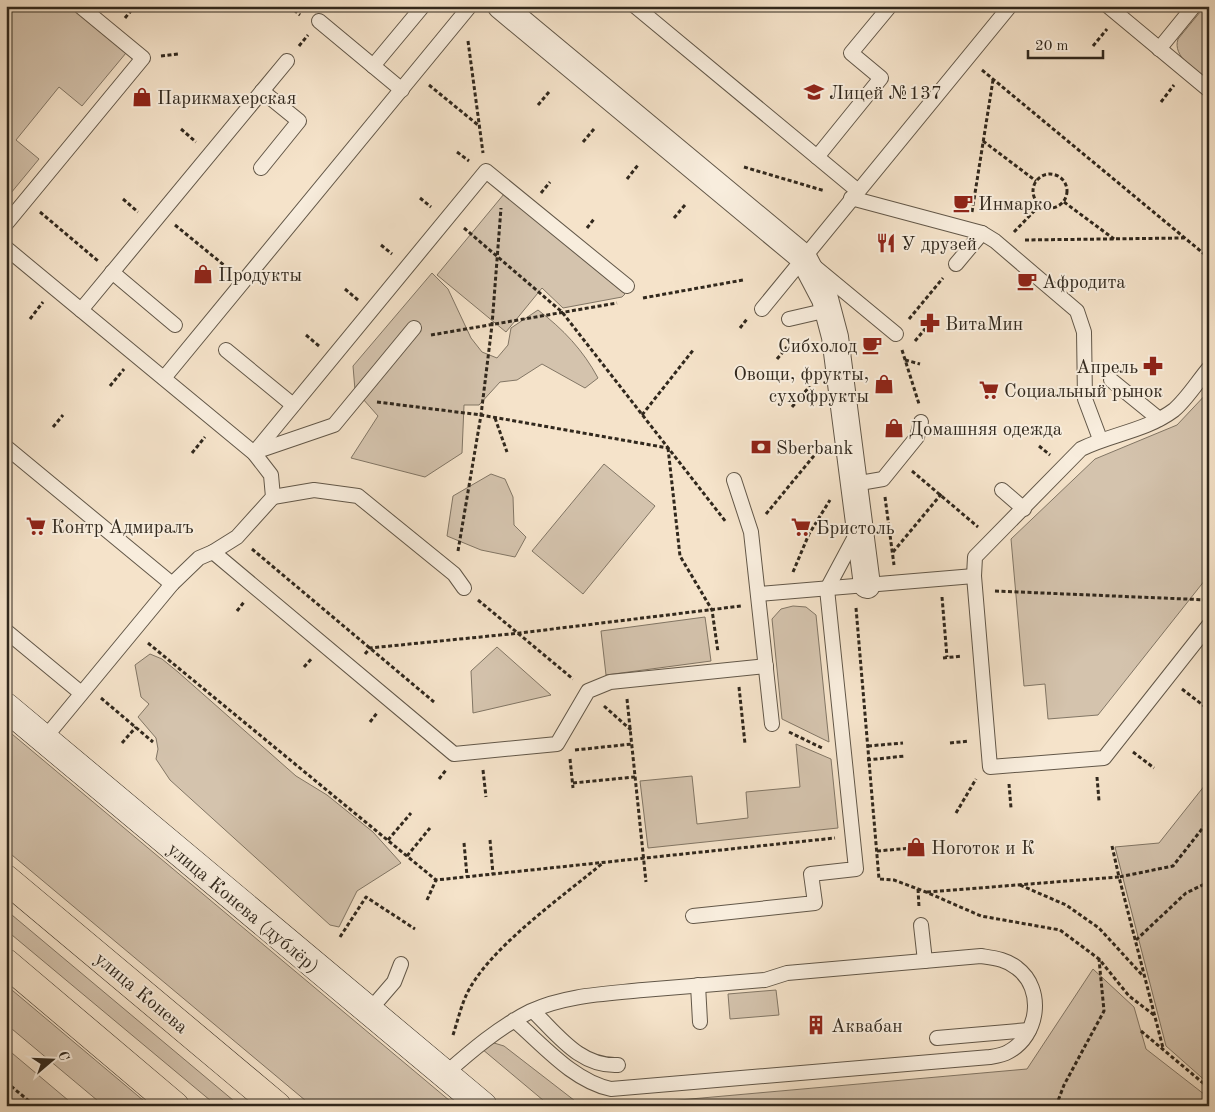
<svg xmlns="http://www.w3.org/2000/svg" width="1215" height="1112" viewBox="0 0 1215 1112" font-family="'Old Standard TT',serif">
	<style>
		.green { fill: #d4c3ad; stroke: #827665 }
		.lines { fill: none; stroke-linecap: round; stroke-linejoin: round }
		.service-casing { stroke: #625748; stroke-width: 16 }
		.minor-casing { stroke: #625748; stroke-width: 28 }
		.secondary-casing { stroke: #31281d; stroke-width: 29 }
		.primary-casing { stroke: #31281d; stroke-width: 29 }
		.path { stroke: #31281d; stroke-width: 3; stroke-dasharray: 4 2.5; stroke-linecap: butt }
		.service { stroke: #f8eddd; stroke-width: 14 }
		.minor { stroke: #f8eddd; stroke-width: 26 }
		.secondary { stroke: #f8eddd; stroke-width: 28 }
		.primary { stroke: #f5e3ca; stroke-width: 28 }
		.labels { text-anchor: middle; stroke-width: 4; stroke-linejoin: round; paint-order: stroke }
		.poi-label { font-size: 19px; fill: #31281d; stroke: #f8eddd; text-anchor: start }
		.street-label { font-size: 19px; fill: #31281d; stroke: #f8eddd }
	</style>
	<rect width="100%" height="100%" fill="#f5e3ca"/>
	<filter id="stains"><feTurbulence type="fractalNoise" baseFrequency=".004" numOctaves="4"/><feColorMatrix values="0 0 0 0 .2 0 0 0 0 .09 0 0 0 0 .02 0 0 0 .5 -.17"/></filter>
	<radialGradient id="worn" r=".72"><stop offset=".6" stop-color="#630" stop-opacity="0"/><stop offset="1" stop-color="#630" stop-opacity=".3"/></radialGradient>
	<g class="green">
		<path d="M6 6H70L126 53 82 106 59 87 16 140 39 159 6 199Z"/>
		<path d="M1205 6H1209V80C1196 70 1172 57 1178 39Z"/>
		<path d="M504 194 625 294 622 297 563 308 542 288 506 332 437 275Z"/>
		<path d="M432 273 448 289 471 338 482 352 497 358 508 345 511 328 538 310C563 329 583 350 598 378L585 388 542 364 517 380 500 382 479 405H464L462 453 425 477 351 458 378 416 355 390 353 366Z"/>
		<path d="M1209 391V575L1098 715 1048 719 1045 684 1024 686 1011 539 1095 459 1177 425Z"/>
		<path d="M604 464 655 506 583 594 532 551Z"/>
		<path d="M491 474 505 479 513 497 514 525 526 537 515 557 481 550 447 536 453 496Z"/>
		<path d="M793 606 806 607 816 615 829 742 782 719 772 619 781 609Z"/>
		<path d="M705 617 711 661 606 675 601 631Z"/>
		<path d="M497 647 551 695 473 713 471 671Z"/>
		<path d="M150 654 162 659 178 672 296 776 327 795 373 832 401 863 357 891 339 927 330 925 170 780 156 759 158 749 156 738 138 717 149 704 141 697 135 665Z"/>
		<path d="M6 729 456 1106H312L6 850Z"/>
		<path d="M796 744 831 759 838 828 648 848 640 781 692 776 697 824 748 818 746 792 800 787Z"/>
		<path d="M1209 780V1084L1166 1046 1115 847 1159 843Z"/>
		<path d="M6 910 240 1106H217L6 930Z"/>
		<path d="M1093 969 1134 1007 1146 1049 1209 1098V1106H612L1027 1069Z"/>
		<path d="M6 985 150 1106H104L6 1024Z"/>
		<path d="M776 990 779 1015 730 1019 728 994Z"/>
		<path d="M494 1043 504 1046 579 1104 588 1106H550L482 1049 487 1044Z"/>
		<path d="M6 1048 75 1106H6Z"/>
	</g>
	<g class="lines">
		<defs>
			<g id="service">
				<path d="M635 6 858 191"/>
				<path d="M1108 6 1209 90"/>
				<path d="M319 21 402 90"/>
				<path d="M1159 49 1194 6"/>
				<path d="M373 66 423 6"/>
				<path d="M817 157 881 78 851 53 890 6"/>
				<path d="M261 168 299 121 262 91"/>
				<path d="M851 198 982 233 995 241 1077 311 1084 332 1085 399 1100 439"/>
				<path d="M6 224 143 58 80 6"/>
				<path d="M6 248 254 453 271 475 273 497 237 537 213 552"/>
				<path d="M956 264 982 233"/>
				<path d="M815 267 896 334"/>
				<path d="M112 272 175 325"/>
				<path d="M762 309 1010 6"/>
				<path d="M81 310 287 61"/>
				<path d="M789 319 828 310"/>
				<path d="M226 350 293 405"/>
				<path d="M1209 368C1198 381 1187 399 1174 410 1146 431 1111 434 1081 449L975 557 974 576 990 767 1104 758 1209 625"/>
				<path d="M164 378 470 6"/>
				<path d="M1111 380 1159 419"/>
				<path d="M6 447 172 584"/>
				<path d="M255 452 334 425 414 328"/>
				<path d="M254 453 486 171 627 286"/>
				<path d="M734 480 751 532 772 724"/>
				<path d="M854 484 883 479 917 437 921 422"/>
				<path d="M1002 490 1024 509"/>
				<path d="M273 497 314 490 358 496 454 574 464 588"/>
				<path d="M758 594 974 576"/>
				<path d="M6 631 81 693"/>
				<path d="M44 739 172 584 199 558 213 552 454 754 557 744 588 691 610 682 766 666"/>
				<path d="M693 916 815 903 811 874 856 869 827 589 858 531"/>
				<path d="M921 925 925 961"/>
				<path d="M698 985 700 1022"/>
				<path d="M369 1011 394 982 401 964"/>
				<path d="M533 1011C558 1035 580 1067 618 1065"/>
				<path d="M937 1038 1029 1030"/>
				<path d="M445 1074C471 1051 499 1027 531 1011 566 995 605 994 643 990 684 987 724 983 765 980L787 973 981 956C994 958 1006 959 1017 968 1045 989 1039 1036 1008 1052 1003 1055 996 1056 990 1057L611 1089C573 1081 543 1045 514 1020"/>
			</g>
			<path id="minor" d="M501 6 803 257 825 299 835 337 867 585"/>
			<path id="secondary" d="M6 707 483 1106"/>
			<g id="primary">
				<path d="M6 879 277 1106"/>
				<path d="M6 963 175 1106"/>
			</g>
		</defs>
		<use href="#service" class="service-casing"/>
		<use href="#minor" class="minor-casing"/>
		<use href="#secondary" class="secondary-casing"/>
		<use href="#primary" class="primary-casing"/>
		<g class="path">
			<path d="M289 6 300 15"/>
			<path d="M125 18 134 7"/>
			<path d="M468 41 483 153"/>
			<path d="M299 46 308 35"/>
			<path d="M1093 46 1107 29"/>
			<path d="M161 56 178 54"/>
			<path d="M982 70 1209 258"/>
			<path d="M429 85 478 125"/>
			<path d="M1161 102 1174 85"/>
			<path d="M538 105 549 92"/>
			<path d="M181 129 196 142"/>
			<path d="M983 141 1036 181"/>
			<path d="M583 142 594 129"/>
			<path d="M457 152 469 161"/>
			<path d="M744 167 825 191"/>
			<circle cx="1050" cy="191" r="17"/>
			<path d="M627 179 638 165"/>
			<path d="M541 193 550 182"/>
			<path d="M420 198 431 207"/>
			<path d="M123 199 138 212"/>
			<path d="M1064 202 1114 239"/>
			<path d="M40 212 98 261"/>
			<path d="M972 212 993 80"/>
			<path d="M674 218 685 205"/>
			<path d="M175 225 230 270"/>
			<path d="M464 228 562 312 726 522"/>
			<path d="M587 228 594 219"/>
			<path d="M1014 232 1040 205"/>
			<path d="M1025 240 1184 238"/>
			<path d="M381 245 392 254"/>
			<path d="M345 289 358 300"/>
			<path d="M643 298 743 280"/>
			<path d="M30 319 43 302"/>
			<path d="M909 319 943 278"/>
			<path d="M740 328 747 319"/>
			<path d="M306 335 319 346"/>
			<path d="M431 335 617 303"/>
			<path d="M915 341 930 323"/>
			<path d="M902 350 919 404"/>
			<path d="M777 359 787 347"/>
			<path d="M905 360 920 364"/>
			<path d="M110 386 124 369"/>
			<path d="M377 402 481 415 668 448"/>
			<path d="M792 407 810 386"/>
			<path d="M642 415 694 349"/>
			<path d="M495 418 507 452"/>
			<path d="M53 427 63 415"/>
			<path d="M1039 446 1050 455"/>
			<path d="M668 448 680 556 712 610 718 652"/>
			<path d="M192 453 205 437"/>
			<path d="M912 471 978 527"/>
			<path d="M885 497 894 565"/>
			<path d="M766 514 822 446"/>
			<path d="M252 549 434 702"/>
			<path d="M458 551 481 415 492 325 501 208"/>
			<path d="M893 552 943 492"/>
			<path d="M793 572 809 534 830 500"/>
			<path d="M995 591 1209 600"/>
			<path d="M942 597 947 657"/>
			<path d="M478 600 573 679"/>
			<path d="M856 608 879 879 894 880 926 892 981 916 1060 930 1099 959 1129 996 1154 1015"/>
			<path d="M237 611 244 602"/>
			<path d="M148 643 436 880 835 838"/>
			<path d="M365 654 370 648 520 633 741 606"/>
			<path d="M943 658 962 656"/>
			<path d="M304 667 312 658"/>
			<path d="M739 687 745 744"/>
			<path d="M1182 689 1204 706"/>
			<path d="M101 698 153 742"/>
			<path d="M627 699 646 882"/>
			<path d="M604 706 631 730"/>
			<path d="M370 722 377 713"/>
			<path d="M789 732 824 749"/>
			<path d="M122 743 136 727"/>
			<path d="M950 743 969 741"/>
			<path d="M868 746 903 743"/>
			<path d="M575 750 632 744"/>
			<path d="M1133 752 1154 768"/>
			<path d="M570 759 573 788"/>
			<path d="M867 760 905 756"/>
			<path d="M483 770 486 797"/>
			<path d="M1097 777 1099 801"/>
			<path d="M439 779 446 770"/>
			<path d="M573 783 635 777"/>
			<path d="M1009 784 1011 808"/>
			<path d="M956 813 976 779"/>
			<path d="M388 840 411 813"/>
			<path d="M490 840 493 874"/>
			<path d="M464 843 467 876"/>
			<path d="M1112 846 1119 877 1173 866 1209 820"/>
			<path d="M877 851 912 848"/>
			<path d="M407 856 430 828"/>
			<path d="M1020 885 1066 905 1099 928 1143 976"/>
			<path d="M918 889 919 907"/>
			<path d="M927 892 1119 877 1163 1048"/>
			<path d="M427 900 436 880"/>
			<path d="M340 937 366 897 415 929"/>
			<path d="M1136 940 1186 893 1209 882"/>
			<path d="M1141 1031 1209 1088"/>
			<path d="M453 1035C457 1023 460 1010 465 998 484 951 565 895 604 862"/>
			<path d="M6 1082 35 1106"/>
			<path d="M1056 1106 1064 1085 1104 1011 1099 959"/>
		</g>
		<use href="#service" class="service"/>
		<use href="#minor" class="minor"/>
		<use href="#secondary" class="secondary"/>
		<use href="#primary" class="primary"/>
	</g>
	<defs>
		<symbol id="school-bare" viewBox="-9 -9 18 18"><path d="M0-5L7-2L0 1L-7-2ZM-4 1L0 2.5L4 1V4Q0 6-4 4Z" fill="#8f2418" stroke="#f8eddd" stroke-width="2.5" paint-order="stroke"/></symbol>
		<symbol id="shop-bare" viewBox="-9 -9 18 18"><path d="M-5-2.5h2.3a2.7 3.5 0 0 1 5.4 0H5L5.5 6h-11ZM-1.5-2.5h3a1.5 2.3 0 0 0-3 0Z" fill="#8f2418" stroke="#f8eddd" stroke-width="2.5" paint-order="stroke"/></symbol>
		<symbol id="cafe-bare" viewBox="-9 -9 18 18"><path d="M-5.5-4.5H6V0H3Q3 3.5 0 3.5H-2.5Q-5.5 3.5-5.5 0ZM3-3.2v2h1.7v-2ZM-6 4.5H4V6H-6Z" fill="#8f2418" stroke="#f8eddd" stroke-width="2.5" paint-order="stroke"/></symbol>
		<symbol id="restaurant-bare" viewBox="-9 -9 18 18"><path d="M-5-6h1v4h1v-4h1v4h1v-4h1v5L-1.5 .5V6h-2V.5L-5-1ZM5-6V6H3V1.5H1.5Q1.5-4 5-6Z" fill="#8f2418" stroke="#f8eddd" stroke-width="2.5" paint-order="stroke"/></symbol>
		<symbol id="pharmacy-bare" viewBox="-9 -9 18 18"><path d="M-2-6h4v4h4v4h-4v4h-4v-4h-4v-4h4Z" fill="#8f2418" stroke="#f8eddd" stroke-width="2.5" paint-order="stroke"/></symbol>
		<symbol id="supermarket-bare" viewBox="-9 -9 18 18"><path d="M-6-5.5h2.5l.6 2H6L4.5 2H-2.5L-4.4-4H-6ZM-1.5 3.2a1.3 1.3 0 1 0 .1 0ZM3 3.2a1.3 1.3 0 1 0 .1 0Z" fill="#8f2418" stroke="#f8eddd" stroke-width="2.5" paint-order="stroke"/></symbol>
		<symbol id="bank-bare" viewBox="-9 -9 18 18"><path d="M-6-4H6V4H-6ZM0-2.3a2.3 2.3 0 1 0 0 4.6a2.3 2.3 0 1 0 0-4.6Z" fill="#8f2418" stroke="#f8eddd" stroke-width="2.5" paint-order="stroke"/></symbol>
		<symbol id="building-bare" viewBox="-9 -9 18 18"><path d="M-4-6H4V6H1V3H-1V6H-4ZM-2.5-4.3h1.7v1.8h-1.7ZM.8-4.3h1.7v1.8H.8ZM-2.5-1h1.7V.8h-1.7ZM.8-1h1.7V.8H.8Z" fill="#8f2418" stroke="#f8eddd" stroke-width="2.5" paint-order="stroke"/></symbol>
	</defs>
	<g fill-rule="evenodd">
		<use href="#school-bare" x="800" y="78" width="28" height="28"/>
		<use href="#shop-bare" x="128" y="83" width="28" height="28"/>
		<use href="#cafe-bare" x="949" y="189" width="28" height="28"/>
		<use href="#restaurant-bare" x="872" y="229" width="28" height="28"/>
		<use href="#shop-bare" x="189" y="260" width="28" height="28"/>
		<use href="#cafe-bare" x="1013" y="267" width="28" height="28"/>
		<use href="#pharmacy-bare" x="916" y="309" width="28" height="28"/>
		<use href="#cafe-bare" x="858" y="331" width="28" height="28"/>
		<use href="#pharmacy-bare" x="1139" y="352" width="28" height="28"/>
		<use href="#shop-bare" x="870" y="370" width="28" height="28"/>
		<use href="#supermarket-bare" x="975" y="376" width="28" height="28"/>
		<use href="#shop-bare" x="880" y="414" width="28" height="28"/>
		<use href="#bank-bare" x="747" y="433" width="28" height="28"/>
		<use href="#supermarket-bare" x="22" y="512" width="28" height="28"/>
		<use href="#supermarket-bare" x="787" y="513" width="28" height="28"/>
		<use href="#shop-bare" x="902" y="833" width="28" height="28"/>
		<use href="#building-bare" x="802" y="1011" width="28" height="28"/>
	</g>
	<g class="labels">
		<g class="poi-label">
			<text x="829" y="99">Лицей №137</text>
			<text x="157" y="104">Парикмахерская</text>
			<text x="978" y="210">Инмарко</text>
			<text x="901" y="250">У друзей</text>
			<text x="218" y="281">Продукты</text>
			<text x="1042" y="288">Афродита</text>
			<text x="945" y="330">ВитаМин</text>
			<text x="857" y="352" text-anchor="end">Сибхолод</text>
			<text x="1138" y="373" text-anchor="end">Апрель</text>
			<text x="869" y="380" text-anchor="end">Овощи, фрукты,<tspan x="869" dy="22">сухофрукты</tspan></text>
			<text x="1004" y="397">Социальный рынок</text>
			<text x="909" y="435">Домашняя одежда</text>
			<text x="776" y="454">Sberbank</text>
			<text x="51" y="533">Контр Адмиралъ</text>
			<text x="816" y="534">Бристоль</text>
			<text x="931" y="854">Ноготок и К</text>
			<text x="831" y="1032">Аквабан</text>
		</g>
		<g class="street-label">
			<text transform="translate(244 907) rotate(40)" y="7">улица Конева (дублёр)</text>
			<text transform="translate(142 992) rotate(40)" y="7">улица Конева</text>
		</g>
	</g>
	<rect width="1215" height="1112" fill="none" stroke="#f5e3ca" stroke-width="25"/>
	<rect x="8" y="8" width="1200" height="1097" fill="none" stroke="#31281d" stroke-width="2.5"/>
	<rect x="12" y="12" width="1190" height="1087" fill="none" stroke="#31281d"/>
	<g transform="translate(52 1060) rotate(71)" stroke="#f8eddd" stroke-width="4" paint-order="stroke">
	<path d="M0-4L9 19L0 12L-9 19Z" fill="#31281d"/>
	<text y="-8" font-size="14" font-weight="bold" text-anchor="middle" fill="#31281d">С</text>
	</g>
	<path d="M1028 50v8h75v-8" fill="none" stroke="#31281d" stroke-width="2.5"/>
	<text x="1035" y="50" font-size="15" fill="#31281d" stroke="#f8eddd" stroke-width="4" paint-order="stroke">20 m</text>
	<rect width="100%" height="100%" filter="url(#stains)"/>
	<rect width="100%" height="100%" fill="url(#worn)"/>
</svg>
